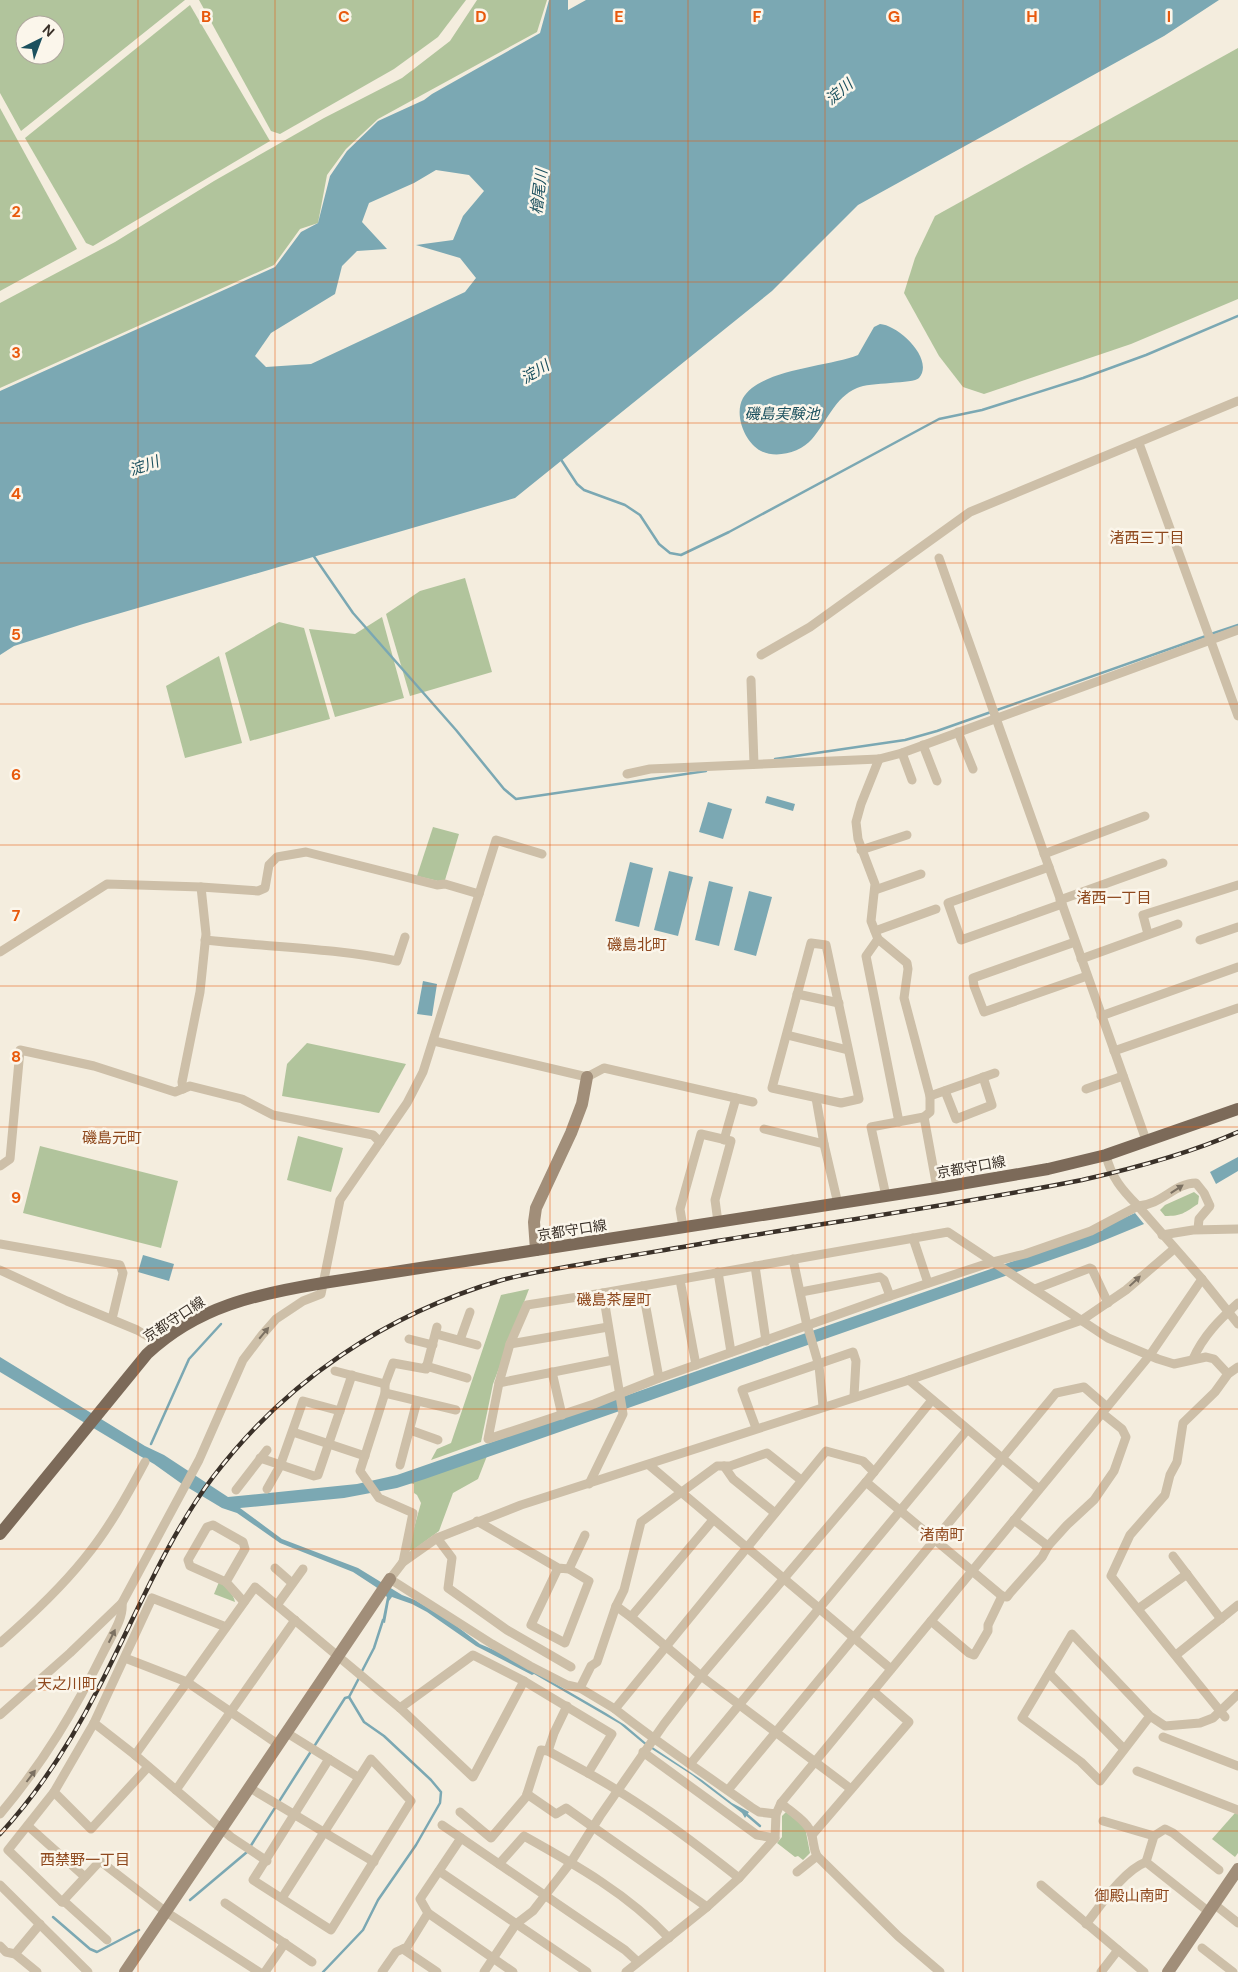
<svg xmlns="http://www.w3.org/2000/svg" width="1238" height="1972" viewBox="0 0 1238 1972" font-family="'DM Sans','Noto Sans JP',sans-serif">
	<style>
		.green { fill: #b1c49c; fill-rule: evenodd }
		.water { fill: #7ba8b3; fill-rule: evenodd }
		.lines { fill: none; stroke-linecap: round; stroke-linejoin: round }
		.stream { stroke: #7ba8b3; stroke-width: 2.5 }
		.street { stroke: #cdbfa8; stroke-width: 9 }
		.secondary { stroke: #a18e79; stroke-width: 12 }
		.primary { stroke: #7c6a59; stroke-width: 12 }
		.rail-casing { stroke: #3a3129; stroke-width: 4.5 }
		.rail { stroke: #fbf6eb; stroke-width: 2.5; stroke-dasharray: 8; stroke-linecap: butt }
		.oneway { fill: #7c7162 }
		.grid { fill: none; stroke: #e8590c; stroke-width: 1; stroke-opacity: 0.55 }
		.labels { text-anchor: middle; stroke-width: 5; stroke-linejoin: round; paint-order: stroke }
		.street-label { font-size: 14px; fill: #3a3129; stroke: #fbf6eb }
		.water-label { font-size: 15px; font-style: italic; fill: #1b505e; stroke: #fbf6eb }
		.neighbourhood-label { font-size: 15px; fill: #8e481d; stroke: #fbf6eb }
		.grid-label { font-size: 16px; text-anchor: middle; font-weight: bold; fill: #e8590c; stroke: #fbf6eb; stroke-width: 5; stroke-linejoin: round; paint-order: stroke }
	</style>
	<rect width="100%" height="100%" fill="#f4edde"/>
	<g class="green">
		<path d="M0 0H185L21 131 0 93ZM25 25H55V55H25Z"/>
		<path d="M199 0H466L438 37 394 69 280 134 271 131Z"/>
		<path d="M477 0H547L537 32 378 119 346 149 327 175 318 223 300 229 274 265 0 388V303L115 242 214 181 324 118 402 78 450 41Z"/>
		<path d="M190 5 270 141 93 246 86 243 25 138Z"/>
		<path d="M1238 48V299L1131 344 984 394 963 387 939 356 904 293 915 258 935 216Z"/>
		<path d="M0 108 77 249 0 291Z"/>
		<path d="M465 578 492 672 410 696 386 614 420 591Z"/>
		<path d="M382 617 404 698 335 717 309 629 355 634Z"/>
		<path d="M279 622 304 628 330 719 250 741 225 653Z"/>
		<path d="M219 656 242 743 185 758 166 686Z"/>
		<path d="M433 827 459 834 445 880 438 881 417 876Z"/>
		<path d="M307 1043 406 1064 379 1113 282 1096 287 1064Z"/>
		<path d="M298 1136 343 1148 331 1192 287 1180Z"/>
		<path d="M40 1146 178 1181 161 1248 23 1213Z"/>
		<path d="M1194 1192 1199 1196 1198 1204C1184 1213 1182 1216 1165 1216L1160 1210 1165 1205Z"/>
		<path d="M529 1289 493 1384 481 1442 431 1460 437 1449 451 1443 501 1295Z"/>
		<path d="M487 1456 478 1479 453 1493 439 1531 412 1551 408 1549 421 1503 417 1495 414 1493V1484L410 1483Z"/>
		<path d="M219 1582C225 1585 234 1595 235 1602L214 1594Z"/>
		<path d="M786 1812 805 1827 810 1853 803 1860 798 1856 795 1857 777 1843 782 1837V1816Z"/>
		<path d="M1235 1813 1238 1814V1853L1235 1857 1212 1839Z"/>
	</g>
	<g class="water">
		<path d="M549 0H568V10L586 0H1219L1164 36 858 205 772 291 515 498 83 624 14 646 0 655V391L275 267 301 232 318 223 330 176 347 151 378 121 424 100 432 94 540 33ZM436 170 469 175 484 191 463 216 453 240 416 245 460 258 476 278 465 292 311 364 266 367 255 356 271 333 335 294 342 266 357 251 387 249 362 222 369 203 414 183Z"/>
		<path d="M880 324C898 325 935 359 919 378 913 384 870 382 857 388 834 398 827 422 812 439 801 452 777 459 761 451 744 442 734 414 743 398 760 369 828 367 858 355L874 327Z"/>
		<path d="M767 796 795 804 793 811 765 803Z"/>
		<path d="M708 802 732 809 723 839 699 832Z"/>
		<path d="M630 862 653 868 639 927 615 921Z"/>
		<path d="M669 871 693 877 678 936 654 930Z"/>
		<path d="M709 881 733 887 719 946 695 940Z"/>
		<path d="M749 891 772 897 756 956 734 950Z"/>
		<path d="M423 981 437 984 432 1016 417 1014Z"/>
		<path d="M1238 1157V1171L1216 1184 1210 1172Z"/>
		<path d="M1135 1213 1144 1224 1088 1247 425 1479 397 1488 344 1498 240 1508 282 1539 358 1568 402 1595 415 1600 450 1621 480 1644 506 1655 606 1713 625 1725 645 1742 702 1780 732 1803 749 1812 745 1818 742 1813 692 1775 644 1744 620 1724 534 1674 532 1675 476 1646 427 1612 412 1604 392 1597 389 1601 385 1623 382 1622 387 1597 376 1587 353 1572 280 1543 237 1513 222 1508 182 1484 154 1464 140 1456 0 1372V1357L145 1446 164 1455 228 1497 357 1484 397 1475 1103 1230V1227Z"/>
		<path d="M143 1255 174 1264 169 1281 138 1272Z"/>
	</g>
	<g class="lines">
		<g class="stream">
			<path d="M560 458 577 484 584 490 625 505 640 515 659 544 670 553 681 555 729 532 939 419 982 410 1083 378 1146 355 1238 316"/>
			<path d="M313 555 353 613 456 730 504 789 516 799 706 771"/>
			<path d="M1211 634 1238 625"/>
			<path d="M997 710 1206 636"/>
			<path d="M775 759 905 740 937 731 991 712"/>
			<path d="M151 1444 189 1359 221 1324"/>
			<path d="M361 1673 374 1648 383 1620"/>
			<path d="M746 1814 760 1826"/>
			<path d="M250 1847 345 1698 349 1697"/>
			<path d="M190 1900 247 1852"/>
			<path d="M53 1917 90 1949 97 1952 139 1930"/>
			<path d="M323 1972 363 1930 378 1900 416 1845 440 1803 441 1792 431 1780 384 1736 364 1722 349 1697 359 1678"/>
		</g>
		<g class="street">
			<path d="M1140 446 1238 716"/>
			<path d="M939 558 1146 1140"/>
			<path d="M761 655 810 627 970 512 1238 401"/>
			<path d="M751 680 754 764"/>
			<path d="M958 732 973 769"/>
			<path d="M923 745 937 781"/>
			<path d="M902 753 912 780"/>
			<path d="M879 759 861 804 856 822 858 839 875 884 871 921 878 939 907 963 908 969 904 998 930 1096V1112L924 1117 871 1127 886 1196"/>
			<path d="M627 774 650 769 879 759 902 753 1238 630"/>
			<path d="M861 850 907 835"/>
			<path d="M1044 854 1145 816"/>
			<path d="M1049 867 948 903 961 940 1062 904"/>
			<path d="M875 890 921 874"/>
			<path d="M1060 900 1163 863"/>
			<path d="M875 931 936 909"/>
			<path d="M1148 934 1143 915 1238 885"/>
			<path d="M878 939 866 956 899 1122"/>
			<path d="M205 940C269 947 334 948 397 961L405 937"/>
			<path d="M1200 940 1238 927"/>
			<path d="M1075 942 973 978 974 986 984 1012 1087 976"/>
			<path d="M811 943 826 945 859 1099 841 1103 772 1088Z"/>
			<path d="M0 952 107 884 201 887 258 891 265 888 269 865 277 857 306 852 437 885 445 884 479 894"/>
			<path d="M1081 959 1178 924"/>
			<path d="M797 994 839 1003"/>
			<path d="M1101 1016 1238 967"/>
			<path d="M787 1035 848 1050"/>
			<path d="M434 1041 587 1077 604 1068 753 1102"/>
			<path d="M1114 1051 1238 1008"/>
			<path d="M183 1089 182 1082 200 992 206 934 201 887"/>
			<path d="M1086 1089 1123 1076"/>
			<path d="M945 1091 956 1119 992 1105 983 1077"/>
			<path d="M930 1096 995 1073"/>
			<path d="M816 1098 824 1144 838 1204"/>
			<path d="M924 1117 937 1188"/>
			<path d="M764 1129 824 1144"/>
			<path d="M724 1140 736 1098"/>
			<path d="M0 1166 10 1159 20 1050 94 1066 175 1092 190 1086 242 1099 273 1115 373 1135 380 1142"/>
			<path d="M1138 1206 1202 1279 1238 1324"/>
			<path d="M1138 1206C1162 1205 1174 1183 1196 1183L1204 1193 1210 1206 1199 1219 1198 1229"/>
			<path d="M683 1227 680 1209 701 1134 731 1141 715 1200 718 1222"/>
			<path d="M1162 1235 1193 1230 1238 1229"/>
			<path d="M913 1238 928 1283"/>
			<path d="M0 1244 120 1265 123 1273 112 1319"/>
			<path d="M793 1259 806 1321 819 1366 823 1406"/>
			<path d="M755 1266 766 1341"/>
			<path d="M0 1270 67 1301 137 1330 159 1343"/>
			<path d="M718 1272 731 1352"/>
			<path d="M680 1280 696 1365"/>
			<path d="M642 1286 659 1378"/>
			<path d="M1035 1289 1090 1268 1092 1269 1108 1303"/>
			<path d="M801 1292 880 1277 884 1280 890 1296"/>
			<path d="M603 1293 527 1305 510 1344 499 1383 488 1439 594 1404 659 1378 890 1296 992 1262 1025 1254 1091 1231 1138 1206C1122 1190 1111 1177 1106 1155"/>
			<path d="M436 1334 477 1345"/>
			<path d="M409 1339 433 1345"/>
			<path d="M460 1340 470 1312"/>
			<path d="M510 1344 608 1327"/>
			<path d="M1193 1359C1203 1336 1220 1319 1238 1303"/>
			<path d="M426 1366 467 1378"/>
			<path d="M335 1371 385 1384"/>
			<path d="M552 1372 562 1415"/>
			<path d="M909 1380 1039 1489"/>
			<path d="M499 1383 613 1360"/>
			<path d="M385 1393 456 1410"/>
			<path d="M756 1428 742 1390 853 1352 856 1361 854 1396"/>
			<path d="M410 1430 438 1440"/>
			<path d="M293 1432 365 1456"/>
			<path d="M260 1458 314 1476 318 1475 352 1375"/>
			<path d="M400 1465 417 1401"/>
			<path d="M649 1465 891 1669"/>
			<path d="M724 1466 733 1479 775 1513"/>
			<path d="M801 1480 767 1453 730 1466H717L641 1522 624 1590 616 1606 631 1617 701 1676 851 1789"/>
			<path d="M866 1482 1002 1596"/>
			<path d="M589 1484 623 1414 603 1293 948 1232 1108 1338 1158 1359 1174 1364 1206 1357 1214 1359 1228 1374"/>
			<path d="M267 1489 280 1466 303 1401 340 1411"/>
			<path d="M236 1490 267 1450"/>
			<path d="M1014 1520 1048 1546"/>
			<path d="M477 1521 558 1568 569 1569 589 1581 565 1643 531 1625 558 1568"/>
			<path d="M437 1538 452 1558 448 1588 507 1630 571 1667"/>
			<path d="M1173 1556 1221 1619"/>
			<path d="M403 1562 413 1513 379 1498 360 1471 385 1393V1384L393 1363 426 1369 437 1327"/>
			<path d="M275 1568 292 1583"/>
			<path d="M569 1569 585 1535"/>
			<path d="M226 1582 245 1549 243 1542 213 1525 207 1527 188 1560 190 1566 226 1582 244 1602"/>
			<path d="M277 1605 303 1569"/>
			<path d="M1138 1609 1187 1574"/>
			<path d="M631 1617 713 1520"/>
			<path d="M931 1621 969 1653 974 1655 988 1631V1625L1002 1596 1007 1597 1010 1593 1042 1557 1048 1546 1067 1525 1094 1500 1114 1471 1126 1437 1122 1429 1102 1413"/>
			<path d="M226 1627 152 1598 94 1723 135 1755 231 1837 267 1861"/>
			<path d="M0 1643C30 1617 59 1590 84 1559 108 1530 127 1496 145 1462"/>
			<path d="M1176 1655 1238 1605"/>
			<path d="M125 1658 187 1682 279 1745"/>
			<path d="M1049 1673 1124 1749"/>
			<path d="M580 1688 591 1666 597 1662 616 1606"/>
			<path d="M400 1708 473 1655 524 1681"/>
			<path d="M615 1709 580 1688 567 1685 530 1666 492 1644 390 1579 403 1562 437 1538 521 1505 909 1380 1082 1320 1126 1290 1174 1249"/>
			<path d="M0 1715 70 1653 122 1603 199 1460 243 1360 262 1335 276 1319 303 1301 321 1294 340 1200 407 1103 423 1072 496 840 542 854"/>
			<path d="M1150 1716 1100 1781 1081 1762 1022 1718 1072 1634 1150 1716 1165 1726 1200 1723 1213 1718 1238 1694"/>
			<path d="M1225 1717 1111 1576 1130 1535 1165 1495 1170 1475 1177 1462 1183 1423 1215 1392 1228 1374 1238 1367"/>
			<path d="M94 1723 54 1792 91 1829 148 1767"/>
			<path d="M287 1733 358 1777"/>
			<path d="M1163 1737 1238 1766"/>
			<path d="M548 1751 554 1733 567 1706"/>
			<path d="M643 1752 757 1835 775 1838"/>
			<path d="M135 1755 255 1587 400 1708 473 1777 524 1681 612 1734 588 1773C642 1803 691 1840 739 1878"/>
			<path d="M691 1763 967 1430"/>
			<path d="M1137 1771 1238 1810"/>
			<path d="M250 1788 374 1862"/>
			<path d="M176 1790 295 1620"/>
			<path d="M728 1790 1056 1393 1084 1387 1107 1407"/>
			<path d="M54 1792 8 1850 62 1902 66 1903 107 1940"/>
			<path d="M527 1794 556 1814 566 1808 707 1907"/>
			<path d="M781 1803C791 1812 810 1823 812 1836 814 1843 813 1848 817 1856L898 1936 940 1972"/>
			<path d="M460 1812 491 1838 526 1797 541 1750 548 1751 588 1773"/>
			<path d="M0 1814C44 1762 75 1710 105 1649 112 1635 124 1618 122 1603"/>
			<path d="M776 1814 759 1812 751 1807C705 1774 659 1744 615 1709L826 1451 863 1461 874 1472"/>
			<path d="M1103 1821 1154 1836"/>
			<path d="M442 1825 625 1950 638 1962"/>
			<path d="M28 1826 85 1877"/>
			<path d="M812 1835 909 1722 873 1691"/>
			<path d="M499 1864 524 1836C576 1865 628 1894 669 1938"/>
			<path d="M439 1871 587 1972"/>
			<path d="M797 1872 817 1856"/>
			<path d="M0 1885 88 1972"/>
			<path d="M1041 1885 1144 1972"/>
			<path d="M282 1898 371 1759 411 1801 331 1930 253 1880 329 1759"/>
			<path d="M62 1902 100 1861 166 1912 259 1972"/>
			<path d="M225 1903 312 1962"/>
			<path d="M1214 1904 1238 1923"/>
			<path d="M1209 1912 1146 1862 1154 1836 1165 1829 1173 1833 1219 1870"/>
			<path d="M428 1913 513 1972"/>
			<path d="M1086 1924C1102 1904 1123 1871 1146 1862"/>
			<path d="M0 1946 6 1952 15 1954 37 1972"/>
			<path d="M1202 1948 1233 1972"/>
			<path d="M403 1949 437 1972"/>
			<path d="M15 1954 40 1924"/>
			<path d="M265 1972 285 1943"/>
			<path d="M382 1972 396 1952 407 1947 428 1913 420 1899 461 1838"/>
			<path d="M484 1972 516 1924 533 1911 571 1862 600 1816 664 1724 701 1676 866 1482 932 1400"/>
			<path d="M626 1972 707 1907 739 1878 775 1838 776 1814 781 1803 1150 1355 1202 1279"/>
			<path d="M1101 1972 1118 1950"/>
		</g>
		<g class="secondary">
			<path d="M536 1250 534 1222 536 1208 571 1133 582 1104 587 1077"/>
			<path d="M125 1972 390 1579"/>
			<path d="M1168 1972 1238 1869"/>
		</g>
		<path class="primary" d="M0 1534 147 1354C198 1306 257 1294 323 1283L937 1188 1048 1169 1106 1155 1238 1109"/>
		<defs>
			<path id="rail" d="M0 1834C41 1790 72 1740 99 1687 136 1616 165 1541 213 1477 287 1380 386 1314 502 1280 528 1273 556 1269 583 1264 627 1256 672 1249 717 1241 839 1221 961 1204 1082 1180 1135 1168 1188 1154 1238 1132"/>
		</defs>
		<use href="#rail" class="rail-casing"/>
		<use href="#rail" class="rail"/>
	</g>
	<defs><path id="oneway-solid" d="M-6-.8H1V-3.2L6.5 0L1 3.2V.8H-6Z" transform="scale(1.25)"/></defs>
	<g class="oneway">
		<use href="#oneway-solid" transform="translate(1177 1189) rotate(-33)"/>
		<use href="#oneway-solid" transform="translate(1135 1281) rotate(-43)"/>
		<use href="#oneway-solid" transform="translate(264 1333) rotate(-50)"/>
		<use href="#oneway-solid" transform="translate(112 1636) rotate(-64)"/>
		<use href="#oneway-solid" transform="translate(31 1776) rotate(-53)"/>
	</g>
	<path class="grid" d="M138 0V1972M275 0V1972M413 0V1972M550 0V1972M688 0V1972M825 0V1972M963 0V1972M1100 0V1972M0 141H1238M0 282H1238M0 423H1238M0 563H1238M0 704H1238M0 845H1238M0 986H1238M0 1127H1238M0 1268H1238M0 1409H1238M0 1549H1238M0 1690H1238M0 1831H1238"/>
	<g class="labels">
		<g class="street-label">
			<text transform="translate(971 1167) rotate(-10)" y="5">京都守口線</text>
			<text transform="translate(572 1230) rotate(-9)" y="5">京都守口線</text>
			<text transform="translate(174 1319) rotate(-33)" y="5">京都守口線</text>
		</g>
		<g class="water-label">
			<text transform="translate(839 92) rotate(-40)" y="5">淀川</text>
			<text transform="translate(539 192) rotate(-83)" y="5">檜尾川</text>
			<text transform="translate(535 372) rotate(-31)" y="5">淀川</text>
			<text x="782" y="419">磯島実験池</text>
			<text transform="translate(144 466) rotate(-20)" y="5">淀川</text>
		</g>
		<g class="neighbourhood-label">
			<text x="1147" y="543">渚西三丁目</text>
			<text x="1114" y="903">渚西一丁目</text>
			<text x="637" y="950">磯島北町</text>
			<text x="112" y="1143">磯島元町</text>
			<text x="614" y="1305">磯島茶屋町</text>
			<text x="942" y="1540">渚南町</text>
			<text x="67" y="1689">天之川町</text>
			<text x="85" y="1865">西禁野一丁目</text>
			<text x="1132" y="1901">御殿山南町</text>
		</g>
	</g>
	<g class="grid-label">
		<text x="206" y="22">B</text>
		<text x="344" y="22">C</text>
		<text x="481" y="22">D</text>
		<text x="619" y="22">E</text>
		<text x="757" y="22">F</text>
		<text x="894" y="22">G</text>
		<text x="1032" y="22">H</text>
		<text x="1169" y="22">I</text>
		<text x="16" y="217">2</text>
		<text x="16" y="358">3</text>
		<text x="16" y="499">4</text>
		<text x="16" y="640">5</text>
		<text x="16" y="780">6</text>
		<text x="16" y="921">7</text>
		<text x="16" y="1062">8</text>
		<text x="16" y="1203">9</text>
	</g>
	<g transform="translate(40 40) rotate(42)"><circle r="24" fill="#fbf6eb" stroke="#aea79d"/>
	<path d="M0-4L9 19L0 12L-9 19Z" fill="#1b505e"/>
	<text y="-8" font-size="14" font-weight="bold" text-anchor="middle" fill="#3a3129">N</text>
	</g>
</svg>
